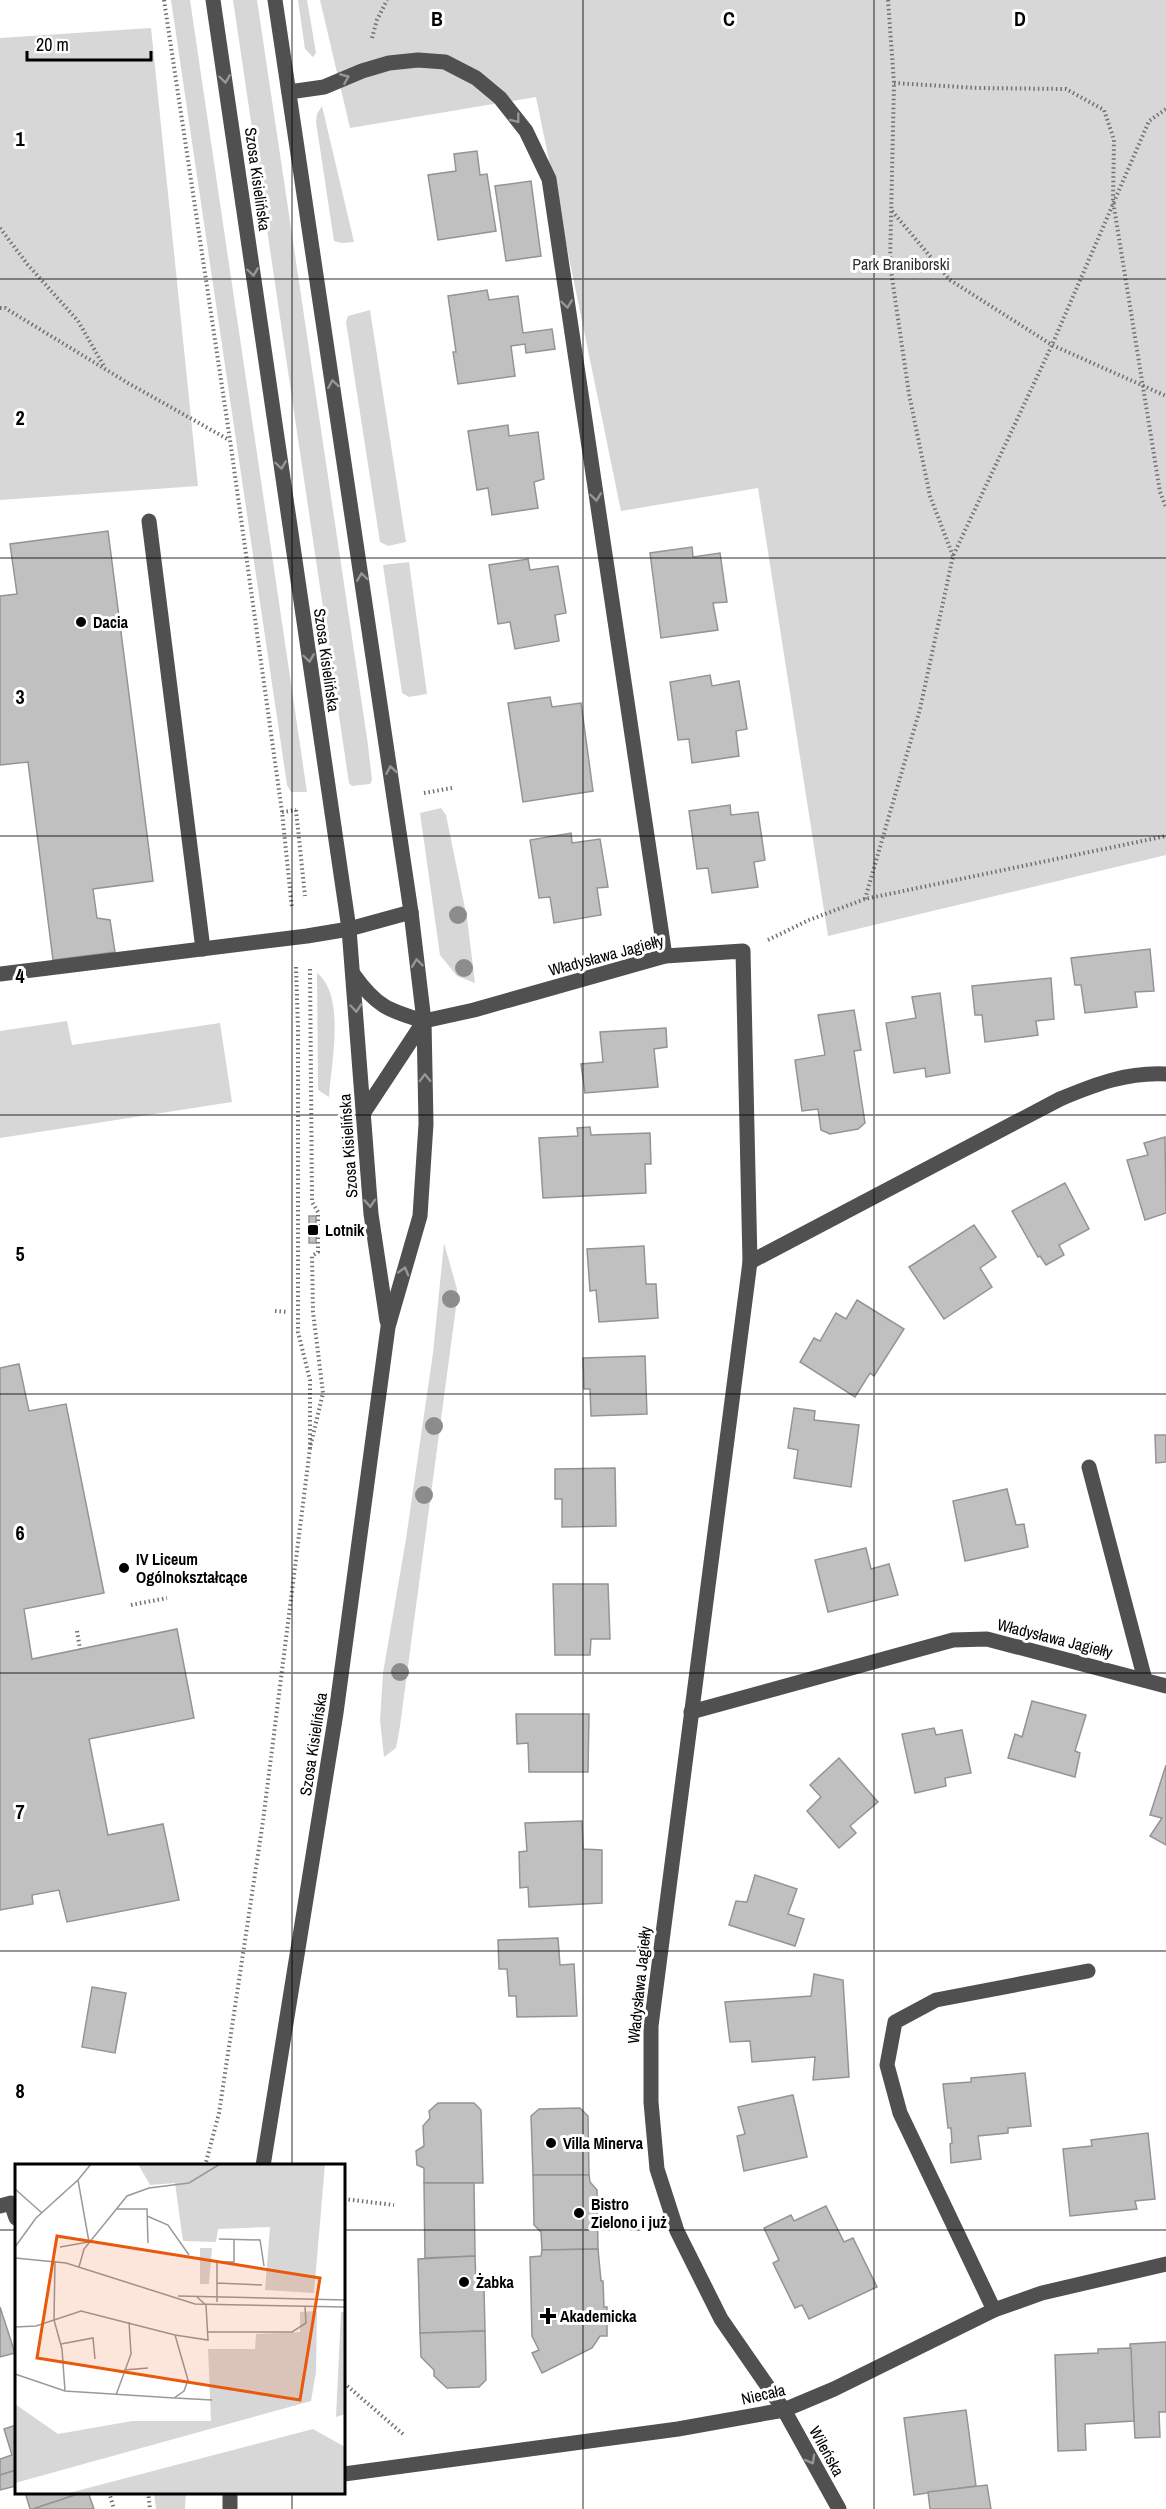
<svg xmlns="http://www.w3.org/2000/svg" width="1166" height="2509" viewBox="0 0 1166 2509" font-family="'Archivo Narrow',sans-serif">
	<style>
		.green { fill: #d7d7d7 }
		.building { fill: #c0c0c0; stroke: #949494; stroke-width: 1.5 }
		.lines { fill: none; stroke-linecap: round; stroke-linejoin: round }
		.path { stroke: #727272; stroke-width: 4; stroke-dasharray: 1.5 3; stroke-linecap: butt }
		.minor { stroke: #505050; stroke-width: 15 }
		.tree { fill: #8c8c8c }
		.oneway { stroke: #969696 }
		.grid { fill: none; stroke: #000; stroke-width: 1.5; stroke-opacity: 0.55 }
		.poi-dot { fill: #000; stroke: #fff; stroke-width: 2 }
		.labels { text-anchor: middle; stroke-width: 6; stroke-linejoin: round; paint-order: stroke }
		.street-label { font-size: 16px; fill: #000; stroke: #fff }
		.park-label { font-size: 16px; fill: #2e2e2e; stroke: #fff }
		.poi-label { font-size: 16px; font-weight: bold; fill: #000; stroke: #fff; text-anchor: start }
		.inset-road { fill: none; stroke: #999; stroke-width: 1.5 }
		.view { fill: #e8590c; fill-opacity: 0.15; stroke: #e8590c; stroke-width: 3 }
		.inset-edge { fill: none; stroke: #000; stroke-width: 3 }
		.grid-label { font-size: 20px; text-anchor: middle; font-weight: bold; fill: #000; stroke: #fff; stroke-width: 6; stroke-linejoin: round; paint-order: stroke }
	</style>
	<rect width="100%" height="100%" fill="#fff"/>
	<g class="green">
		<path d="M171 0H190L307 792H291L287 785Z"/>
		<path d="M233 0H257L368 745 372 780 370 784 352 786 349 783Z"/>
		<path d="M298 0H307L316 53 313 57 305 49Z"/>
		<path d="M320 0H1166V855L828 936 758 488 621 511 536 97 350 128Z"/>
		<path d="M151 28 198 486 0 500V38Z"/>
		<path d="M322 106 354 242 342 243 334 241 316 122 317 114Z"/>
		<path d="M370 310 406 542 388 546 380 542 346 322 348 316Z"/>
		<path d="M409 562 427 694 409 697 402 693 383 565Z"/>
		<path d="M441 808 446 815 467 918 475 983 457 976 440 955 420 813Z"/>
		<path d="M317 973C346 995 331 1064 329 1097L318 1090Z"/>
		<path d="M67 1021 72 1045 220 1023 232 1102 0 1138V1031Z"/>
		<path d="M444 1243 457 1289 456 1307 400 1726 396 1748 384 1757 380 1720 383 1673 406 1539 433 1353Z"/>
		<path d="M154 2493H186L185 2509H156Z"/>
	</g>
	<g class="building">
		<path d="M477 151 480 175 487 174 496 231 438 240 428 175 456 171 454 154Z"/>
		<path d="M531 181 541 256 506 261 495 186Z"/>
		<path d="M487 290 489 300 518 296 523 333 552 329 555 349 526 353 525 344 511 346 515 376 458 384 453 352H456L448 296Z"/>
		<path d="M508 425 509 436 538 432 544 479 534 482 538 508 492 515 488 488 477 490 468 431Z"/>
		<path d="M108 531 153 881 93 889 97 918 110 920 115 952 53 960 28 762 0 765V596L17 594 10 544Z"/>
		<path d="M692 547 693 557 720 553 727 602 713 603 718 630 661 638 650 553Z"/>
		<path d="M528 559 530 570 558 566 566 613 555 615 559 641 515 649 510 622 498 624 489 565Z"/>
		<path d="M710 675 712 686 739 681 747 729 736 731 739 756 692 763 689 739 678 740 670 682Z"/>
		<path d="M550 697 552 707 581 703 593 791 523 802 508 703Z"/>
		<path d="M730 805 731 815 758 812 765 860 754 862 758 887 712 893 708 868 697 869 689 811Z"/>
		<path d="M571 833 572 843 600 839 608 887 597 888 601 915 554 923 550 897 539 898 530 840Z"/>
		<path d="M1150 949 1154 991 1135 992 1137 1007 1085 1013 1081 985H1075L1071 958Z"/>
		<path d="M1051 978 1054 1019 1036 1021 1038 1035 985 1042 982 1015H975L972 986Z"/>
		<path d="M940 993 950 1073 926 1077 925 1068 894 1073 886 1023 916 1018 912 997Z"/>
		<path d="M854 1010 861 1050 854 1051 865 1123 858 1129 830 1134 821 1130 818 1109 802 1111 795 1060 825 1055 818 1015Z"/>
		<path d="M666 1028 667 1047 654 1049 658 1087 585 1093 581 1064 603 1062 600 1032Z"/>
		<path d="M590 1127 591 1135 650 1133 651 1164H645L646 1193 543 1198 539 1138 578 1136 577 1128Z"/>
		<path d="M1165 1137 1166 1213 1145 1220 1127 1160 1148 1155 1144 1143Z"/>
		<path d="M1065 1183 1089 1229 1059 1245 1064 1255 1046 1265 1040 1256 1038 1257 1012 1211Z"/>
		<rect x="309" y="1216" width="7" height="27"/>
		<path d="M974 1225 996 1257 980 1268 992 1287 944 1319 909 1267Z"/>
		<path d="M644 1246 646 1284H656L658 1318 599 1322 596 1290 590 1291 587 1249Z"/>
		<path d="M857 1300 904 1329 874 1376 870 1373 855 1397 800 1362 814 1338 820 1341 836 1313 846 1319Z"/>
		<path d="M645 1356 647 1414 591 1416 590 1389H584L583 1358Z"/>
		<path d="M19 1364 29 1411 66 1404 104 1593 24 1609 32 1659 177 1629 194 1718 89 1739 108 1835 163 1824 179 1900 67 1922 59 1890 32 1895 33 1904 0 1910V1368Z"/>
		<path d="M794 1408 815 1411 814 1420 859 1425 851 1487 794 1478 798 1450 788 1448Z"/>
		<path d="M1155 1435H1166V1462L1156 1463Z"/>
		<path d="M615 1468 616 1526 562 1527V1499H555V1469Z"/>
		<path d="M1007 1489 1016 1525 1024 1524 1028 1547 965 1561 953 1501Z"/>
		<path d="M866 1548 871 1569 889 1564 898 1595 828 1612 815 1560Z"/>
		<path d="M553 1584H608L610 1639H591L590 1655H555Z"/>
		<path d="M1032 1701 1086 1715 1075 1751 1080 1753 1075 1777 1008 1758 1015 1734 1022 1737Z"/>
		<path d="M516 1714H589L588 1772H529L528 1743 517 1744Z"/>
		<path d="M934 1728 936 1735 962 1730 971 1773 945 1778 946 1786 915 1793 902 1734Z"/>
		<path d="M839 1758 878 1802 850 1826 856 1833 839 1848 807 1811 821 1797 810 1785Z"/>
		<path d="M1166 1765V1845L1150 1836 1162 1818 1150 1815Z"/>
		<path d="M582 1821 583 1849 602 1850V1903L529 1907 528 1887 520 1888 519 1852 527 1851 525 1823Z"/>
		<path d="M755 1875 797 1889 788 1914 804 1919 795 1946 729 1925 736 1901 747 1902Z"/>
		<path d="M558 1938 560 1965 574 1964 577 2016 517 2017 516 1996H509L507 1969H499L498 1940Z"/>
		<path d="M814 1974 843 1980 849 2077 813 2080 815 2057 752 2062 750 2041 730 2042 725 2002 811 1996Z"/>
		<path d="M92 1987 126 1993 115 2053 82 2047Z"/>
		<path d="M1025 2073 1031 2126 1008 2128V2133L978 2136 981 2159 951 2163 950 2144 952 2143 951 2128H948L943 2084 971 2082V2078Z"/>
		<path d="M793 2095 807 2157 744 2171 737 2136 745 2134 738 2107Z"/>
		<path d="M438 2103H474L481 2110 483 2183H424V2168L417 2165 416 2151 424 2146 423 2126 430 2118 429 2111Z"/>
		<path d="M580 2108 588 2116 589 2175H533L531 2116 539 2109Z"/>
		<path d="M1148 2133 1155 2199 1135 2201 1137 2209 1070 2216 1063 2149 1092 2146 1091 2140Z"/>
		<path d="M533 2175H589L590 2182 597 2190 598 2249 542 2250 541 2232 534 2225Z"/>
		<path d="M424 2183H474L475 2256 425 2258Z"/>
		<path d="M826 2206 844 2242 853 2238 877 2287 809 2319 802 2305 795 2308 773 2263 779 2260 764 2228 791 2215 794 2221Z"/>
		<path d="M598 2249 601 2281H603L604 2307H607V2336H600L592 2348 542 2373 532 2353 539 2350 532 2336 530 2257 541 2256 542 2250Z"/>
		<path d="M475 2256 476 2282 484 2289 485 2331 420 2333 418 2259Z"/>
		<path d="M0 2307 15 2353 0 2357Z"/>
		<path d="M485 2331 486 2380 479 2387 447 2388 434 2376V2370L421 2357 420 2333Z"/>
		<path d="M1166 2342V2412H1159L1160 2437 1135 2438 1130 2344Z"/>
		<path d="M1131 2348 1134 2421 1085 2424 1086 2450 1058 2451 1055 2355 1098 2353V2349Z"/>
		<path d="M966 2410 976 2486 914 2495 904 2418Z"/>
		<path d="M16 2425V2470L0 2475V2459L12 2455 4 2429Z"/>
		<path d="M16 2470V2486L0 2490V2475Z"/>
		<path d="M987 2485 991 2509H930L928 2492Z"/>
		<path d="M25 2492H84L33 2509H30Z"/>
		<path d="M84 2492H88L94 2509H33Z"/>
	</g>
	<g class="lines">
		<g class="path">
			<path d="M164 0 230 440 282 812 292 909"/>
			<path d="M888 0 894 83 890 264 909 394 930 496 953 556"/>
			<path d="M372 38 377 20 387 0"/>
			<path d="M894 83 977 88 1066 89 1104 110 1114 140 1113 201 1160 492 1166 507"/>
			<path d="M892 211 950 280 1052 345 1166 396"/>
			<path d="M0 228 28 265 78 321 105 368"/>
			<path d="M0 308H5L128 383 229 440"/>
			<path d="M424 793 452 788"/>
			<path d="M296 810 305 896"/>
			<path d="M282 812 296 810"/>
			<path d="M865 899 920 709 953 556 1052 345 1149 121 1166 109"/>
			<path d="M768 940 809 920 865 899 1166 836"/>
			<path d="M296 967 298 1028V1332L310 1380V1448"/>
			<path d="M275 1311 288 1312"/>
			<path d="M131 1605 167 1598"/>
			<path d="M77 1631 80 1649"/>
			<path d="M205 2166 219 2113 263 1821 310 1448 323 1393 313 1312 312 1256 318 1252V1212L312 1202 310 967"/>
			<path d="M344 2199 394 2205"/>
			<path d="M344 2383 404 2435"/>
			<path d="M109 2492 114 2509"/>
			<path d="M148 2492 150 2509"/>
		</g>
		<g class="minor">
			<path d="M213 0 349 929 371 1214 387 1321"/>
			<path d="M289 92 324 87 362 71 389 63 418 60 445 62 476 78 500 98 526 131 549 179 665 956"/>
			<path d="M149 521 203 949"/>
			<path d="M0 974 307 936 349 929 411 912"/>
			<path d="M354 975C376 1006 389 1011 424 1021"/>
			<path d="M364 1112 424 1021 474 1010 665 956 743 951 750 1262 651 2026V2102L657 2169 677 2231 721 2319 784 2410 839 2509"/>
			<path d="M750 1262 1060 1099C1096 1084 1127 1072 1166 1074"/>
			<path d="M1089 1467 1145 1680"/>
			<path d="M691 1712 953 1640 987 1639 1166 1686"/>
			<path d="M263 2166 336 1713 388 1327 420 1216 426 1124 424 1021 411 912 275 0"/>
			<path d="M0 2206 11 2203 16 2218"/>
			<path d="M994 2310 900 2113 887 2065 895 2022 936 2000 1088 1971"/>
			<path d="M344 2474 678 2429 784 2410 834 2389 994 2310 1042 2293 1166 2264"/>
			<path d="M230 2509V2492"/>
		</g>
	</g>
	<g class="tree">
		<circle cx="458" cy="915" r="9"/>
		<circle cx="464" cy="968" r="9"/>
		<circle cx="451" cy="1299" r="9"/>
		<circle cx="434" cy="1426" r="9"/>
		<circle cx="424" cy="1495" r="9"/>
		<circle cx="400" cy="1672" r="9"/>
	</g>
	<defs><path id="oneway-chevron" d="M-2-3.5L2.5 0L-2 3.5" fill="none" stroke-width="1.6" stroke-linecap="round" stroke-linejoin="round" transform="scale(1.5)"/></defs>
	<g class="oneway">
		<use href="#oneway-chevron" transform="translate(345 78) rotate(-23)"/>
		<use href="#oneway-chevron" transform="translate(225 79) rotate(82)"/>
		<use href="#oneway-chevron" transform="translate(516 119) rotate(52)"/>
		<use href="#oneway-chevron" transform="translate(253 272) rotate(82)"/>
		<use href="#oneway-chevron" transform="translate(567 304) rotate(82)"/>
		<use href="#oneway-chevron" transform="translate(333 384) rotate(-99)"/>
		<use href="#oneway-chevron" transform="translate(281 465) rotate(82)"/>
		<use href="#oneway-chevron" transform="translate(596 497) rotate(82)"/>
		<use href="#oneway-chevron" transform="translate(362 577) rotate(-98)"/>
		<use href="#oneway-chevron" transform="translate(309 658) rotate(82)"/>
		<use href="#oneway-chevron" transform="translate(391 770) rotate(-99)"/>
		<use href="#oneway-chevron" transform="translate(417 963) rotate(-97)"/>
		<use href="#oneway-chevron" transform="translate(356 1008) rotate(85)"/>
		<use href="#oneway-chevron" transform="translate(425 1078) rotate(-91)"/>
		<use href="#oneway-chevron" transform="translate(370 1203) rotate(86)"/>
		<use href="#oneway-chevron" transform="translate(404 1271) rotate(-74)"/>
		<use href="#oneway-chevron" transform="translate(811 2460) rotate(61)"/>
	</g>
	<path class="grid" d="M292 0V2166M583 0V2509M874 0V2509M0 279H1166M0 558H1166M0 836H1166M0 1115H1166M0 1394H1166M0 1673H1166M0 1951H1166M0 2230H16M344 2230H1166M292 2492V2509"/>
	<g class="poi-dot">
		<circle cx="81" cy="622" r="6"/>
		<rect x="307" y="1224" width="12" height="12" rx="3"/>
		<circle cx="124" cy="1568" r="6"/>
		<circle cx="551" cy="2143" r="6"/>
		<circle cx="579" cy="2213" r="6"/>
		<circle cx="464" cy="2282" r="6"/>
		<path d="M545 2307h6v6h6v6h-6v6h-6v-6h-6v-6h6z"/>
	</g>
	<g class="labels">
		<g class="street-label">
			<text transform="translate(258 179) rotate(82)" y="6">Szosa Kisielińska</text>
			<text transform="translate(327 660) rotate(82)" y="6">Szosa Kisielińska</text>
			<text transform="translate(606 955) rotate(-15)" y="6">Władysława Jagiełły</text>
			<text transform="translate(348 1146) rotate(-94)" y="6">Szosa Kisielińska</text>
			<text transform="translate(1055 1638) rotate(14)" y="6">Władysława Jagiełły</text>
			<text transform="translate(313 1744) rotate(-81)" y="6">Szosa Kisielińska</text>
			<text transform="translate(639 1985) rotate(-84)" y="6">Władysława Jagiełły</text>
			<text transform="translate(763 2394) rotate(-13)" y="6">Niecała</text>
			<text transform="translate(827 2451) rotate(61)" y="6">Wileńska</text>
		</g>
		<g class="park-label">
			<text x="901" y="270">Park Braniborski</text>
		</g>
		<g class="poi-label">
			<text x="93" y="628">Dacia</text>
			<text x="325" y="1236">Lotnik</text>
			<text x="136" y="1565">IV Liceum<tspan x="136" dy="18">Ogólnokształcące</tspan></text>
			<text x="563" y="2149">Villa Minerva</text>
			<text x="591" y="2210">Bistro<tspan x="591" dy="18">Zielono i już</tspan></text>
			<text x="476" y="2288">Żabka</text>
			<text x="560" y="2322">Akademicka</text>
		</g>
	</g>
	<g transform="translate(15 2164)">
		<rect width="330" height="330" fill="#fff"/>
		<path d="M123 0H310L299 129 250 126 255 63 203 65 201 78 168 77 160 19 135 21ZM185 84H197L194 120H185ZM302 147 301 208 296 237 0 319V240L43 270 117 257H196L193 185H240L241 170 285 168V148ZM326 148H330V250L321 253ZM298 265 330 283V330H50Z" fill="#d7d7d7"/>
		<path class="inset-road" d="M63 16 76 0M0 25 27 49M101 45H132L133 79M132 52 153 61 174 91M204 75 245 76 249 102M0 83 21 54 63 16 74 78 45 83M0 94 51 99 180 140 330 143M40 97 39 156 47 185 50 227M64 103 69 85 112 32 134 24 174 19 205 0M202 119 247 121M163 132 330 136M202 138V98H219V76M0 163 21 162 66 147 160 171 193 176 191 141 182 133M193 168H277L291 159 290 142M46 180 78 174 80 195M109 206 133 204M0 210 50 227 159 234 169 227 173 216 160 171M101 231 116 190 114 158M160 234 197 236"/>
		<path class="view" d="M42 72 305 114 285 236 22 194Z"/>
		<rect width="330" height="330" class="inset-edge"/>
	</g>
	<g class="grid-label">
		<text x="437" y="26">B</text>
		<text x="729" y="26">C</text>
		<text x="1020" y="26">D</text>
		<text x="20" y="146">1</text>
		<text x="20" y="425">2</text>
		<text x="20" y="704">3</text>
		<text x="20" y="983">4</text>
		<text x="20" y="1261">5</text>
		<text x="20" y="1540">6</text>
		<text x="20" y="1819">7</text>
		<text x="20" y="2098">8</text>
	</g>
	<path d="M27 51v9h124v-9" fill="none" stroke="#000000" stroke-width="3"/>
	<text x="36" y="51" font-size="18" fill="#000000" stroke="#ffffff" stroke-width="4.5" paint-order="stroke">20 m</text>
</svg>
